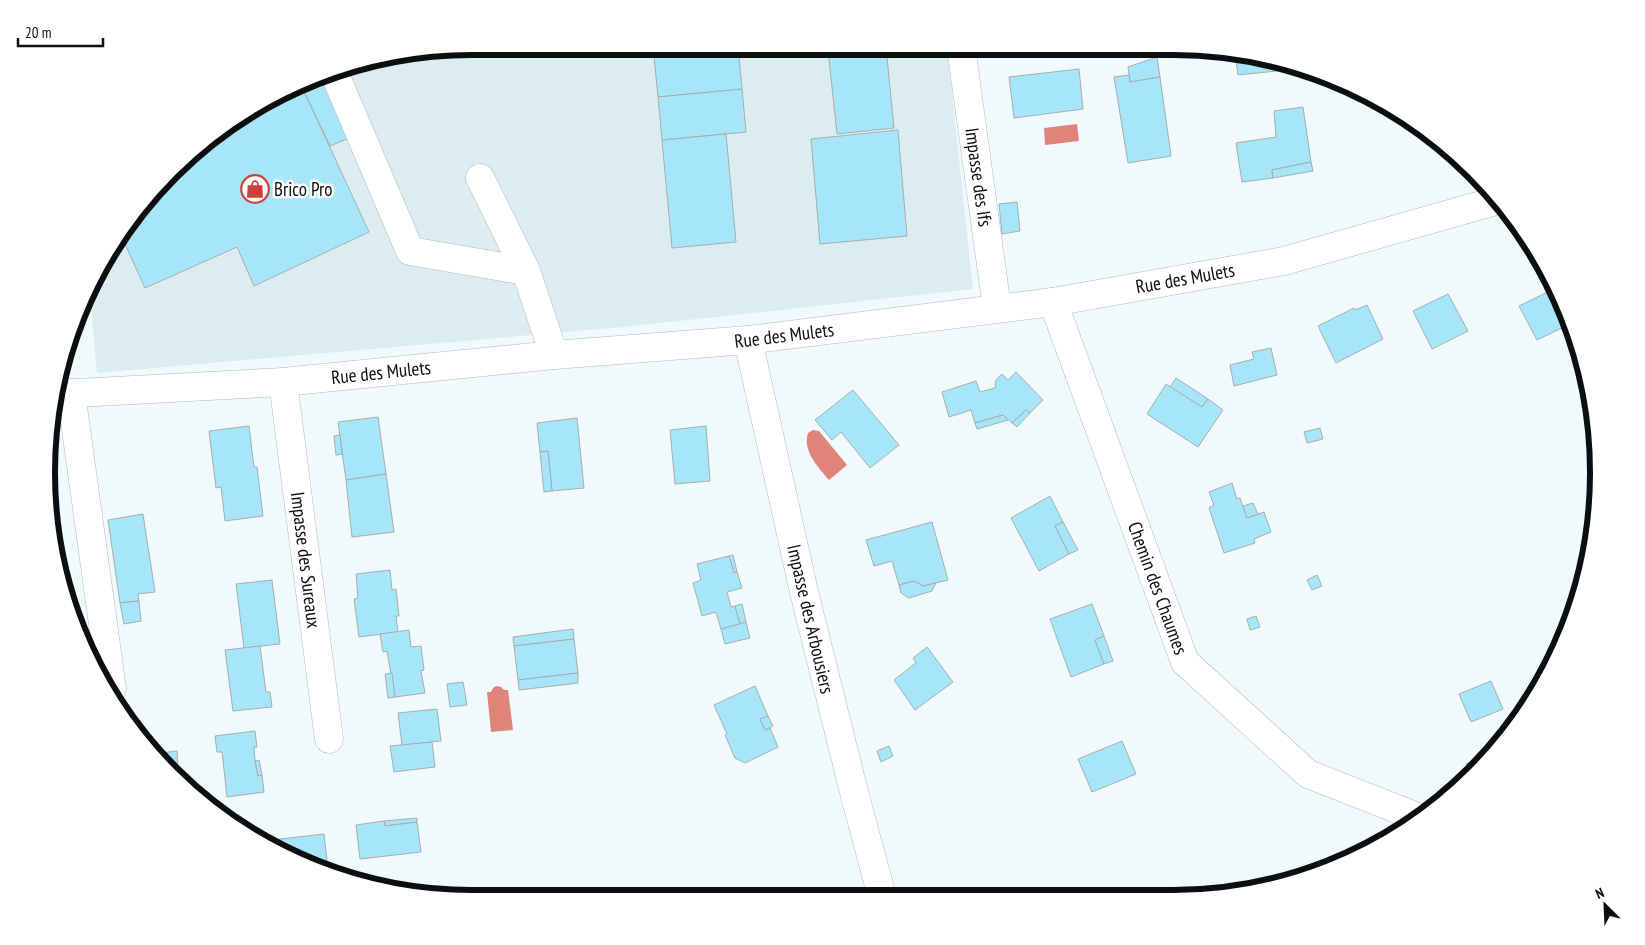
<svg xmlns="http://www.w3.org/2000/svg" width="1645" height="945" viewBox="0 0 1645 945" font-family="'PT Sans Narrow',sans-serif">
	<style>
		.built { fill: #dcedf2 }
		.water { fill: #df847b }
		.building { fill: #a7e6f8; stroke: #a5aeb0 }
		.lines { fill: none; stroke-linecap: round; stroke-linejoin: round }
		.minor-casing { stroke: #b1b9bb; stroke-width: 29 }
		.minor { stroke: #fff; stroke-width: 28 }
		.labels { text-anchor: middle; stroke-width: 5; stroke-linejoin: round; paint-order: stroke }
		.street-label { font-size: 19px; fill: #0c0f10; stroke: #fff }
		.poi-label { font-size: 19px; fill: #0c0f10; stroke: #fff; text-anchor: start }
		.rim { fill: none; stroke: #0c0f10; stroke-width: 6 }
	</style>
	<rect width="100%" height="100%" fill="#f0f9fb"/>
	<path class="built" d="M473 46 947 47 973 289 623 327 97 373 90 297 118 235 213 134 336 69Z"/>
	<g class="water">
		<path d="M1077 124 1079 141 1045 145 1044 128Z"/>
		<path d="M813 430 819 431 847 465 829 480C819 468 802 451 808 433Z"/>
		<path d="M496 686 501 687 504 690H508L513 730 491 732 487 692H491L493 688Z"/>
	</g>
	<g class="building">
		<path d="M472 46H483L464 55 460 48Z"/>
		<path d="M653 46 738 47 742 89 658 97Z"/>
		<path d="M828 47H855L828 50Z"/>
		<path d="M855 47H886L894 128 837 134 828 50Z"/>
		<path d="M1235 54 1276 62 1277 71 1238 75Z"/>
		<path d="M1157 57 1160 77 1130 82 1128 67Z"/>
		<path d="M1079 69 1083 109 1014 118 1009 77Z"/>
		<path d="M1129 75 1130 82 1160 77 1171 156 1128 163 1114 77Z"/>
		<path d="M321 77 349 138 330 146 302 87Z"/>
		<path d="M302 87 369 232 254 286 237 247 145 288 120 233 213 134Z"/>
		<path d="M742 89 746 132 662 140 658 97Z"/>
		<path d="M1303 107 1311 162 1272 170 1273 178 1242 182 1236 143 1276 137 1274 111Z"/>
		<path d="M898 130 907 236 820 244 811 139Z"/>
		<path d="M726 134 736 242 672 248 662 140Z"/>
		<path d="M1311 162 1313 171 1273 178 1272 170Z"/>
		<path d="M1017 202 1020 231 1002 234 999 204Z"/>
		<path d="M1556 288 1570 324 1537 340 1519 306Z"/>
		<path d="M1448 294 1468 331 1432 349 1413 311Z"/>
		<path d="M1367 305 1383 339 1336 363 1318 326 1354 308 1355 310Z"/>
		<path d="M1271 348 1277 375 1234 386 1230 365 1254 359 1252 352Z"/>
		<path d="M1584 363 1586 373 1581 374 1579 364Z"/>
		<path d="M1016 372 1043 400 1030 413 1026 410 1012 423 1003 415 975 423 971 410 949 417 942 392 976 381 980 392 995 388 996 380 1002 374 1008 380Z"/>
		<path d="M1176 378 1208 399 1202 407 1170 387Z"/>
		<path d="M1166 384 1202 407 1208 399 1223 410 1198 447 1147 414Z"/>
		<path d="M853 390 899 445 870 468 841 432 832 440 815 420Z"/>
		<path d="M1026 410 1030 413 1017 427 1012 423Z"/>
		<path d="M1003 415 1008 420 977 429 975 423Z"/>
		<path d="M378 417 386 474 346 480 338 422Z"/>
		<path d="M577 418 584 488 552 491 548 451 540 452 537 423Z"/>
		<path d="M249 426 254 467H257L263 516 225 521 221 487 216 488 209 431Z"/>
		<path d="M706 426 710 481 675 484 670 430Z"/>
		<path d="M1320 428 1323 439 1307 443 1304 432Z"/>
		<path d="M340 435 342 454 336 455 334 436Z"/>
		<path d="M548 451 552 491 544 492 540 452Z"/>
		<path d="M386 474 394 532 352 537 346 480Z"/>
		<path d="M1232 483 1237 499 1240 498 1247 518 1264 512 1271 532 1254 539 1255 543 1224 553 1209 508 1214 505 1209 492Z"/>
		<path d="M1050 496 1063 522 1055 526 1069 554 1039 571 1011 518Z"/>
		<path d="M1253 503 1258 514 1247 518 1243 506Z"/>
		<path d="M143 514 155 592 138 594 139 601 120 603 108 520Z"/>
		<path d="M932 522 948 580 923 586 914 581 899 585 892 561 874 566 866 540Z"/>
		<path d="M1063 522 1078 550 1069 554 1055 526Z"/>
		<path d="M733 555 737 572 734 573 729 556Z"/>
		<path d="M729 556 734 573 737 572 742 588 727 592 731 607 735 606 740 624 721 629 716 612 702 616 693 583 701 580 697 564Z"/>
		<path d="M390 570 392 590 396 589 399 616H396L398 632 359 637 354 599 358 598 356 574Z"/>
		<path d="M1317 575 1322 586 1312 590 1307 580Z"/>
		<path d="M272 580 280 644 244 648 236 584Z"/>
		<path d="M914 581 923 586 936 583 932 591 909 598 901 593 899 585Z"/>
		<path d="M139 601 141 621 124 624 120 603Z"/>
		<path d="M742 604 746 622 740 624 735 606Z"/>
		<path d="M1092 604 1104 636 1095 640 1104 664 1071 677 1050 619Z"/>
		<path d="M1256 616 1260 627 1250 630 1247 619Z"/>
		<path d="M746 622 750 638 725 644 721 629Z"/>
		<path d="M573 629 574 639 514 646 513 637Z"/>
		<path d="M409 630 411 647 421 646 424 670 421 671 425 693 395 697 387 651 383 652 380 634Z"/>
		<path d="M1104 636 1113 661 1104 664 1095 640Z"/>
		<path d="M574 639 578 673 518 680 514 646Z"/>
		<path d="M260 646 266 692H270L272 707 233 711 225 650Z"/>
		<path d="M927 647 953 682 915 710 894 680 916 663 913 658Z"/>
		<path d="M392 673 395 697 388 698 385 674Z"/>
		<path d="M578 673V683L519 690 518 680Z"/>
		<path d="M1491 681 1503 709 1471 722 1459 694Z"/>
		<path d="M463 682 467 705 450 707 447 684Z"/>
		<path d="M755 686 768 716 760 719 765 730 770 728 778 747 745 763 735 758 725 735 727 734 714 705Z"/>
		<path d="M437 709 441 741 402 745 398 713Z"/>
		<path d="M768 716 773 726 765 730 760 719Z"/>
		<path d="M255 731 257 747H254L255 761 258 776 262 775 264 792 227 797 222 752H217L215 736Z"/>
		<path d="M1122 741 1136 774 1092 792 1078 759Z"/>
		<path d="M432 742 435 767 394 772 390 746Z"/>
		<path d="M889 746 893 756 881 762 877 751Z"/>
		<path d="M177 751 178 769H176V773L152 754Z"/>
		<path d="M1486 755 1487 757 1471 777 1466 764Z"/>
		<path d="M259 760 262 775 258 776 255 761Z"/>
		<path d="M417 818V822L385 826 384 821Z"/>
		<path d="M384 821 385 826 417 822 421 852 360 859 356 825Z"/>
		<path d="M324 834 328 869 321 870 264 844 263 841Z"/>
	</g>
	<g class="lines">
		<defs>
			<g id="minor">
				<path d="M961 47 997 308"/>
				<path d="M333 70 410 251 526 271"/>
				<path d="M480 178 526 271 554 355"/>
				<path d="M1053 302 1185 662 1308 774 1420 818"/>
				<path d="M748 340 804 592 856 800 882 896"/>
				<path d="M283 382 329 739"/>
				<path d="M71 393 112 689"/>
				<path d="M58 394 283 382 554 355 748 340 1053 302 1284 261 1499 200"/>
			</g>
		</defs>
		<use href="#minor" class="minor-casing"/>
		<use href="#minor" class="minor"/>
	</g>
	<defs>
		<symbol id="shop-ring" viewBox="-11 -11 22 22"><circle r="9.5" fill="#fff" stroke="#ce403b" stroke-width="1.5"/><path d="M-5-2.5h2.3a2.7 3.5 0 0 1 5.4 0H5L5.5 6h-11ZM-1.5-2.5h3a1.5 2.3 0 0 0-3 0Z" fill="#ce403b"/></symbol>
	</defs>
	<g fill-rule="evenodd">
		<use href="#shop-ring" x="239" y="173" width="32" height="32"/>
	</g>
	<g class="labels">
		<g class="street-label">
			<text transform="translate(979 177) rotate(82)" y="7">Impasse des Ifs</text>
			<text transform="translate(1185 278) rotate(-10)" y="7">Rue des Mulets</text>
			<text transform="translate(784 335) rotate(-7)" y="7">Rue des Mulets</text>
			<text transform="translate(381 372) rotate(-6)" y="7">Rue des Mulets</text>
			<text transform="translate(306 560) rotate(83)" y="7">Impasse des Sureaux</text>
			<text transform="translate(1158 588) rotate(70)" y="7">Chemin des Chaumes</text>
			<text transform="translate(811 619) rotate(77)" y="7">Impasse des Arbousiers</text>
		</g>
		<g class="poi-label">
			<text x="274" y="196">Brico Pro</text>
		</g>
	</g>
	<path d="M0 0H1645V945H0ZM472 55H1173A417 417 0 0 1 1590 472V473A417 417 0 0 1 1173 890H472A417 417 0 0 1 55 473V472A417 417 0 0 1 472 55Z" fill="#fff" fill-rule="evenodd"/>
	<path class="rim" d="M472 55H1173A417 417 0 0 1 1590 472V473A417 417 0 0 1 1173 890H472A417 417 0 0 1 55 473V472A417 417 0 0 1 472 55Z"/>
	<g transform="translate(1605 905) rotate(336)" stroke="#ffffff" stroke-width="4" paint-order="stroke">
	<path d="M0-4L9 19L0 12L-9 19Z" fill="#0c0f10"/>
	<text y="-8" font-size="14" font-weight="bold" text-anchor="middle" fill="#0c0f10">N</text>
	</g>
	<path d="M18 38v8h85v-8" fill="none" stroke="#0c0f10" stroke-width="2.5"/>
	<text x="25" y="38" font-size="15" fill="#0c0f10" stroke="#ffffff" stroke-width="4" paint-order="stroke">20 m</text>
</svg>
